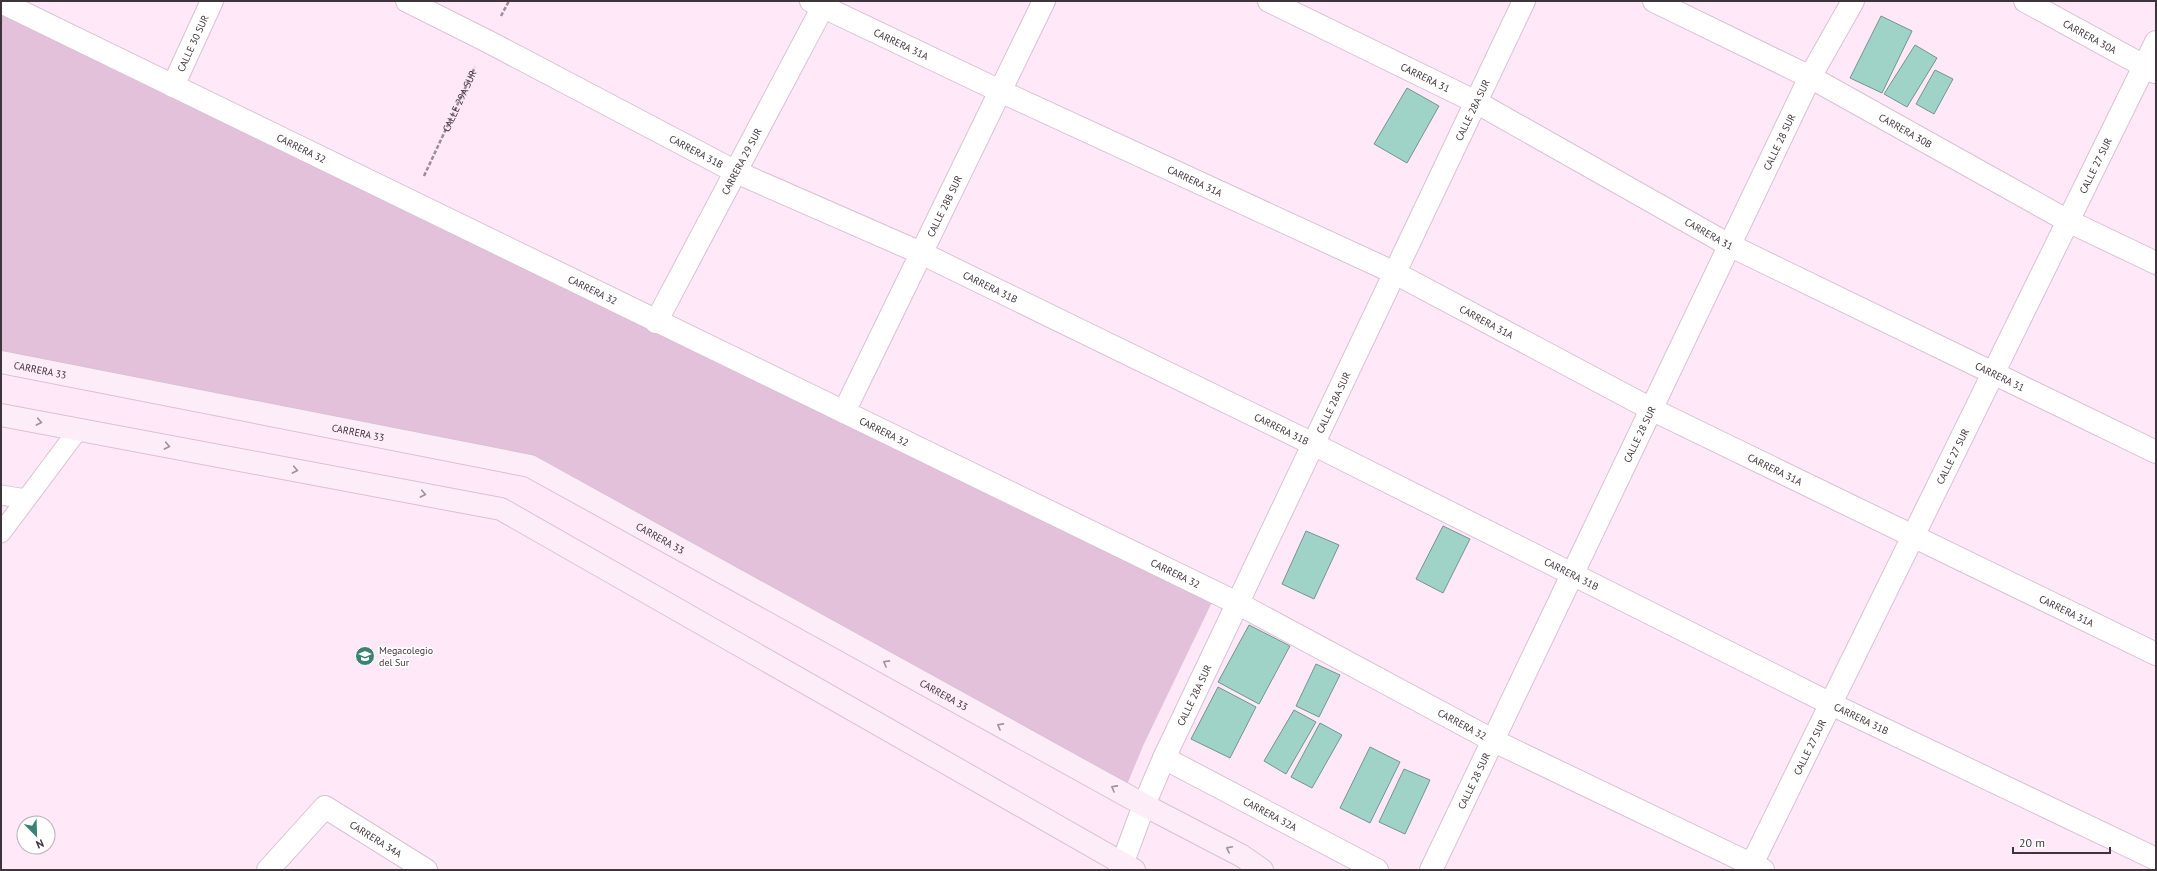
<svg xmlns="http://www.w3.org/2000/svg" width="2157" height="871" viewBox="0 0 2157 871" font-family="'PT Sans',sans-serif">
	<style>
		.green { fill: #e3c1db }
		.building { fill: #a0d3c8; stroke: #73948d }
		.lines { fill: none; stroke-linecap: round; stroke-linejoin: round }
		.service-casing { stroke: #dac0d3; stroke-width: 21 }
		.minor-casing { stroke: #dac0d3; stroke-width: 24 }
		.secondary-casing { stroke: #dac0d3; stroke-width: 24 }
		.path { stroke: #9c8c97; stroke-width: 2.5; stroke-dasharray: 4 2; stroke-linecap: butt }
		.service { stroke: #fff; stroke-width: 19 }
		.minor { stroke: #fff; stroke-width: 22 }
		.secondary { stroke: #fdedf9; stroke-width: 22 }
		.oneway { stroke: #9e909a }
		.labels { text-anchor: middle; stroke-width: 3.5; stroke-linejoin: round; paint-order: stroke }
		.street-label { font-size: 10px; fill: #3e343b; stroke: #fff }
		.poi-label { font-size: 10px; fill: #3e343b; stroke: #fff; text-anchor: start }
	</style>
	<rect width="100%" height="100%" fill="#ffe9f9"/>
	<path class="green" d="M1 6 1215 596 1143 746 1124 792 529 463 1 360Z"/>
	<g class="building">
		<path d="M1881 16 1912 31 1882 93 1850 78Z"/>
		<path d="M1915 45 1937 58 1907 107 1884 94Z"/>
		<path d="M1935 70 1953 79 1934 114 1916 104Z"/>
		<path d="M1407 88 1439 106 1407 163 1374 144Z"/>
		<path d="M1443 526 1470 539 1443 593 1416 579Z"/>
		<path d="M1306 531 1339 545 1314 599 1282 584Z"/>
		<path d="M1249 625 1290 646 1259 704 1218 682Z"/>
		<path d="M1316 664 1340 675 1319 717 1296 706Z"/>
		<path d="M1218 687 1256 707 1230 758 1191 739Z"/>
		<path d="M1294 710 1316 722 1286 774 1264 761Z"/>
		<path d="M1320 723 1342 735 1312 788 1291 777Z"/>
		<path d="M1370 747 1400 762 1370 823 1340 808Z"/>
		<path d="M1404 769 1430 780 1405 834 1379 822Z"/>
	</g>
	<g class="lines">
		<defs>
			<g id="service">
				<path d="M1 495 26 499"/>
				<path d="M1 533 78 430"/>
			</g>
			<g id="minor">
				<path id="s2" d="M407 1 487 41 736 172 921 253 1313 444 1831 704 2156 859"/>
				<path id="s3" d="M811 1 1000 91 1395 273 1651 409 2156 654"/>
				<path id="s4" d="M1269 1 1476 102 1729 245 2156 452"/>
				<path id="s5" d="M1654 1 1810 77 2068 221 2156 263"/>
				<path id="s6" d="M2025 1 2155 72"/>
				<path id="s7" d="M1 2 1237 603 1492 740 1763 870"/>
				<path id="s8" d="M173 86 212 1"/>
				<path id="s9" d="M656 322 826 1"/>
				<path id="s10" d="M844 412 1044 1"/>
				<path id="s11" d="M1164 758 1377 870"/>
				<path id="s12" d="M268 870 325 807 426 870"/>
				<path id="s13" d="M1120 870 1144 805 1164 758 1524 1"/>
				<path id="s14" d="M1431 870 1810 77 1853 1"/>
				<path id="s15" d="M1749 870 2156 42"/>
			</g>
			<g id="secondary">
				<path id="s16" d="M1 362 530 466 1144 805 1242 856 1262 870"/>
				<path d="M1 415 501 509 1134 870"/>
			</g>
		</defs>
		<use href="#service" class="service-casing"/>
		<use href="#minor" class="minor-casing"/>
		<use href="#secondary" class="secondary-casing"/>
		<g class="path">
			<path d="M501 16 509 1"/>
			<path id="s1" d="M424 176 475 67"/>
		</g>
		<use href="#service" class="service"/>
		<use href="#minor" class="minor"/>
		<use href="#secondary" class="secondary"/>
	</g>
	<defs><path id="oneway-chevron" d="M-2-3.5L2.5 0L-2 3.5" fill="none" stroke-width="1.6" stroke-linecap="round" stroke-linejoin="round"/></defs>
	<g class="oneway">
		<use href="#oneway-chevron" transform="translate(39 422) rotate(11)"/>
		<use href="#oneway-chevron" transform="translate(167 446) rotate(11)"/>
		<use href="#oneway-chevron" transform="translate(295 470) rotate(11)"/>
		<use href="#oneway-chevron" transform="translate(423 494) rotate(11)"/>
		<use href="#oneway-chevron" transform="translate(886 663) rotate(-151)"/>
		<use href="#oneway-chevron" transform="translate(1000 726) rotate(-151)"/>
		<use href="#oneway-chevron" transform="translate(1114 788) rotate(-151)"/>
		<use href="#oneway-chevron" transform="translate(1229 849) rotate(-153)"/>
	</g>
	<defs>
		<symbol id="school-disc" viewBox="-11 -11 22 22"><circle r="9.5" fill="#3d8175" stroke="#fff"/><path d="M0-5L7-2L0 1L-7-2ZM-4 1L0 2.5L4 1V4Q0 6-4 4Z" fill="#fff"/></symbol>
	</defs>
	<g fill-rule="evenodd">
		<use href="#school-disc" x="354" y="645" width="22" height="22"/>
	</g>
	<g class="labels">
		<g class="street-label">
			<text dy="4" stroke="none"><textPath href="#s6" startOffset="74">CARRERA 30A</textPath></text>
			<text dy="4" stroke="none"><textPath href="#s8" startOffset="47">CALLE 30 SUR</textPath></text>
			<text dy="4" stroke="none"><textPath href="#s3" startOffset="100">CARRERA 31A</textPath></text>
			<text dy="4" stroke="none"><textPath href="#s4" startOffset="174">CARRERA 31</textPath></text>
			<text dy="4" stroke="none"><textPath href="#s1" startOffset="83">CALLE 29A SUR</textPath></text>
			<text dy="4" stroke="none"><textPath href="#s13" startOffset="838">CALLE 28A SUR</textPath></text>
			<text dy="4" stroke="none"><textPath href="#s5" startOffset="283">CARRERA 30B</textPath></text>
			<text dy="4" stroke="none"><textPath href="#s14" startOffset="807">CALLE 28 SUR</textPath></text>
			<text dy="4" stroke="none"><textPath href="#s7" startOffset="334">CARRERA 32</textPath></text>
			<text dy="4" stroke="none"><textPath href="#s2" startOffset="326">CARRERA 31B</textPath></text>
			<text dy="4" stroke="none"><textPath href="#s9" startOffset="182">CARRERA 29 SUR</textPath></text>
			<text dy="4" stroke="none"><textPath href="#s15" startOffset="785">CALLE 27 SUR</textPath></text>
			<text dy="4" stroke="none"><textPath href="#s3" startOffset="424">CARRERA 31A</textPath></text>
			<text dy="4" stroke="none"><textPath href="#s10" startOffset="229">CALLE 28B SUR</textPath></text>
			<text dy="4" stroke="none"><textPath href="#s4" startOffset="498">CARRERA 31</textPath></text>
			<text dy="4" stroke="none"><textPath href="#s2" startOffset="650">CARRERA 31B</textPath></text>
			<text dy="4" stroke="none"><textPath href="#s7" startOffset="658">CARRERA 32</textPath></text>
			<text dy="4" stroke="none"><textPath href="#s3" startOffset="748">CARRERA 31A</textPath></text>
			<text dy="4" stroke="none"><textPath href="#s16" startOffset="40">CARRERA 33</textPath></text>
			<text dy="4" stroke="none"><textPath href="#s4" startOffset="822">CARRERA 31</textPath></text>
			<text dy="4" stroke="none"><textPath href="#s13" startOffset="514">CALLE 28A SUR</textPath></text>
			<text dy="4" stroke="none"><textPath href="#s2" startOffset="974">CARRERA 31B</textPath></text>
			<text dy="4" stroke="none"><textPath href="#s7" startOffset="982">CARRERA 32</textPath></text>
			<text dy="4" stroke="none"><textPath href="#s16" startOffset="364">CARRERA 33</textPath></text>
			<text dy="4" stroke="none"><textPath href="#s14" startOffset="483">CALLE 28 SUR</textPath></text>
			<text dy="4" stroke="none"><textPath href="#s15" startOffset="461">CALLE 27 SUR</textPath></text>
			<text dy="4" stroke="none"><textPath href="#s3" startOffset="1072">CARRERA 31A</textPath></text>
			<text dy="4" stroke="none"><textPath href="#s16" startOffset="688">CARRERA 33</textPath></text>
			<text dy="4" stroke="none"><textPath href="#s7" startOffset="1306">CARRERA 32</textPath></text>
			<text dy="4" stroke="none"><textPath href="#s2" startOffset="1298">CARRERA 31B</textPath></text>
			<text dy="4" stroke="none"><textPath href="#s3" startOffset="1396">CARRERA 31A</textPath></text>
			<text dy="4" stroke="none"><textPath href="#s16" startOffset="1012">CARRERA 33</textPath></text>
			<text dy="4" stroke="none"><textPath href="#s13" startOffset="190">CALLE 28A SUR</textPath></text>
			<text dy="4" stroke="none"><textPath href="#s2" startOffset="1622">CARRERA 31B</textPath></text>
			<text dy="4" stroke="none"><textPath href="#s7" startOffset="1630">CARRERA 32</textPath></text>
			<text dy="4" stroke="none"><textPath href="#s15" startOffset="137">CALLE 27 SUR</textPath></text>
			<text dy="4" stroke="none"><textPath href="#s14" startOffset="99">CALLE 28 SUR</textPath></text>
			<text dy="4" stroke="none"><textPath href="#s11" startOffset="120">CARRERA 32A</textPath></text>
			<text dy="4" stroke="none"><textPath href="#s12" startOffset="145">CARRERA 34A</textPath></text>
		</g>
		<g class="poi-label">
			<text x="379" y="654">Megacolegio<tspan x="379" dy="12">del Sur</tspan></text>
		</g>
	</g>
	<rect width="2157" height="871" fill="none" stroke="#3e343b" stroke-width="4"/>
	<g transform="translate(36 835) rotate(157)"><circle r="19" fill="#ffffff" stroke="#b2aeb1"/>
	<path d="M0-3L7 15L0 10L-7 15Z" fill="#3d8175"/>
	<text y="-6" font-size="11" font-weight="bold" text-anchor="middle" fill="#3e343b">N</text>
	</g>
	<path d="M2013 847v6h97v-6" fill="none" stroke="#3e343b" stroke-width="2"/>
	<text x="2019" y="847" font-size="12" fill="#3e343b" stroke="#ffffff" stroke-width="3" paint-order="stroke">20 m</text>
</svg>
